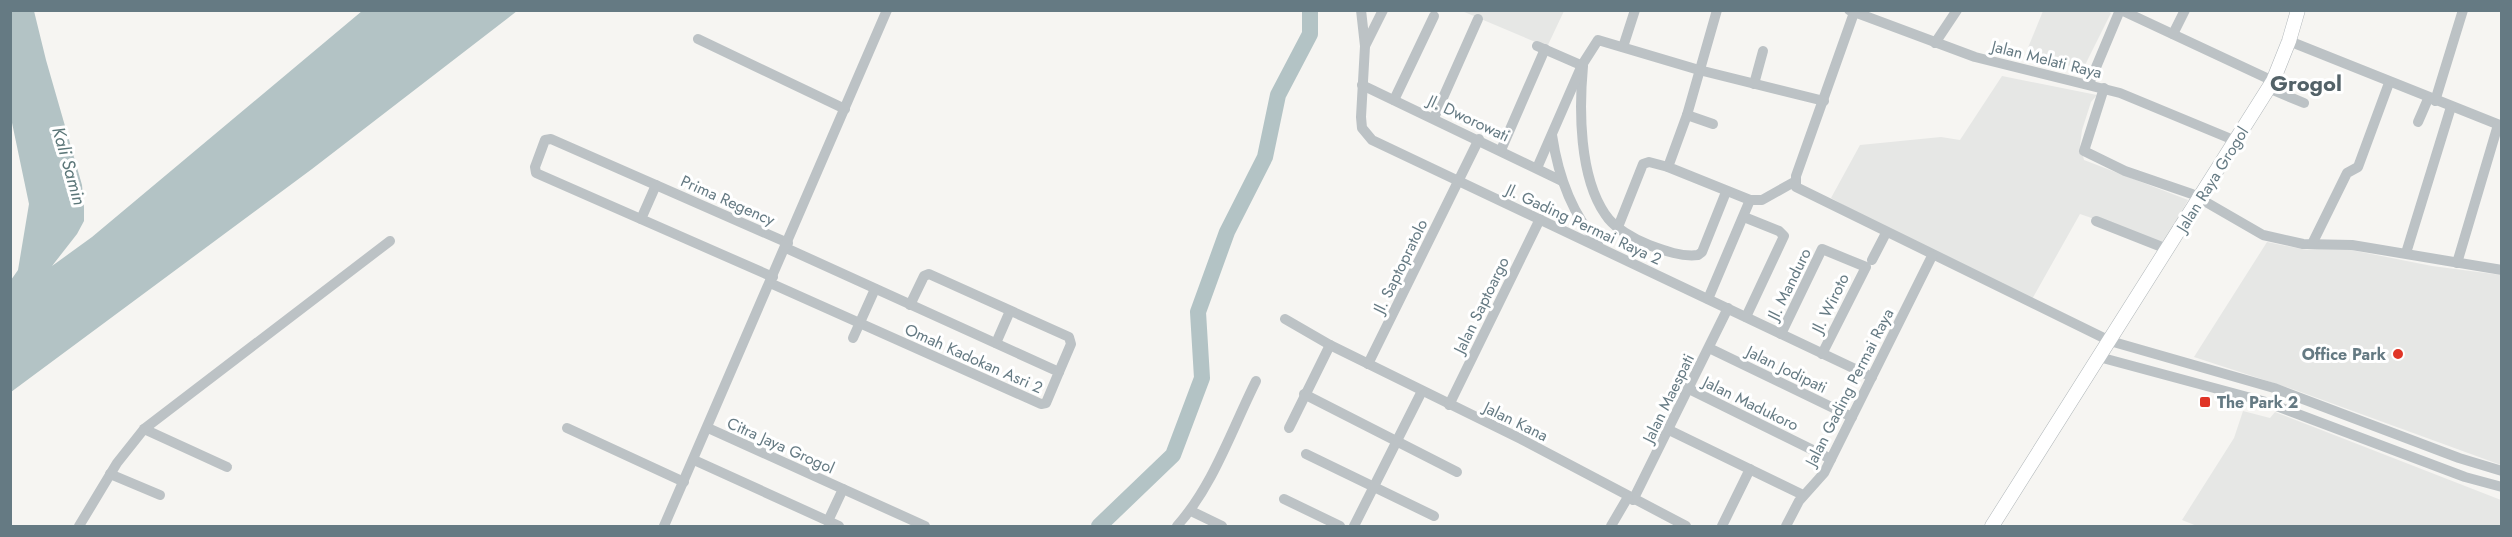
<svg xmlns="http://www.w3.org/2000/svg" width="2512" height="537" viewBox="0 0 2512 537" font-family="Jost,sans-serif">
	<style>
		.built { fill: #e6e7e5 }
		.water { fill: #b3c3c5 }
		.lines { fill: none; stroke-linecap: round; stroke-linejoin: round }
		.river { stroke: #b3c3c5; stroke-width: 16 }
		.major-casing { stroke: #b0b6b9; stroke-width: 15 }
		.minor { stroke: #bcc2c5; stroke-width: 10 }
		.major { stroke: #fff; stroke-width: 14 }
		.poi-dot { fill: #e03527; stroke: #fff; stroke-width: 2 }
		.labels { text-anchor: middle; stroke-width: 6; stroke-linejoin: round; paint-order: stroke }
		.street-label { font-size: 16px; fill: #657a83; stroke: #fff }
		.poi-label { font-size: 16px; font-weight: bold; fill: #657a83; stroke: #fff; text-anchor: end }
		.water-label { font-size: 18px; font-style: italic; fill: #5b7678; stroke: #fff }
		.district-label { font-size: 22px; font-weight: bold; fill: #536268; stroke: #fff }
	</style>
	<rect width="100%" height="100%" fill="#f6f5f2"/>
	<g class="built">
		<path d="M2106 10 2111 13 2085 65 2075 67 2025 55 2043 11Z"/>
		<path d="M1462 11H1564L1547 47Z"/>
		<path d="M2002 76 2097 95 2091 102 2082 130 2080 145 2084 160 2188 200 2164 243 2080 214 2031 301 1898 236 1831 198 1860 145 1941 137 1960 140Z"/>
		<path d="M2267 242 2307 250 2336 247 2432 266 2501 275V465L2298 391 2194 357Z"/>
		<path d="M2243 411 2270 418 2275 412 2501 500V526H2197L2182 520 2234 438Z"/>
	</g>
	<path class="water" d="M11 10 34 11 46 60 82 185 84 207V221L77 234 52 266 92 237 362 11H517L312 169 11 392V280L18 270 29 204 11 118Z"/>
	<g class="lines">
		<path class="river" d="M1099 526 1173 455 1202 378 1198 312 1227 232 1265 157 1278 95 1310 34V10"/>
		<defs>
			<path id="major" d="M1992 526 2273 81 2289 41 2298 10"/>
		</defs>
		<use href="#major" class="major-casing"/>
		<g class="minor">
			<path d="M1361 10 1365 46 1361 117 1362 128 1372 140 1872 377"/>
			<path d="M1717 10 1687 115 1668 167 1750 200H1762L1794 182"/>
			<path d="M1849 10 1975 57 2120 93 2236 141"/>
			<path d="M1855 10 1796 176V187L2110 341 2274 388 2459 458 2502 471"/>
			<path d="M2121 10 2273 81"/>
			<path d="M2173 34 2185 10"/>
			<path d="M698 39 845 109"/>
			<path d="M2289 41 2502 126"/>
			<path d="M1935 43 1957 10"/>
			<path d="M1365 46 1383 10"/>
			<path d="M1537 46 1583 66C1579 109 1579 176 1605 214 1614 228 1634 239 1649 245 1665 251 1682 257 1698 255L1702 252 1726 192"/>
			<path d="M1623 47 1635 10"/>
			<path d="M1754 84 1763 51"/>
			<path d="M2089 84 2120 10"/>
			<path d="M1362 85 1562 181"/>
			<path d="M2104 88 2084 151 2125 171 2192 194 2263 235 2303 244 2352 245 2502 270"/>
			<path d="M2268 88 2304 103"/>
			<path d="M1394 100 1434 16"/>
			<path d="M2435 101 2463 10"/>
			<path d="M1687 115 1713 124"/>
			<path d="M1434 118 1478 19"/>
			<path d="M2418 122 2428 99"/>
			<path d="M1552 135C1558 175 1571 213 1598 243"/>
			<path d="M1501 150 1545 49"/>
			<path d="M1537 168 1582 65 1598 40 1699 70 1824 101"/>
			<path d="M1744 217 1779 231 1784 236 1746 317"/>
			<path d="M641 219 656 185"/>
			<path d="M2096 221 2167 249"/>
			<path d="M1618 227 1643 164 1649 162 1668 167"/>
			<path d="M2312 244 2347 173 2358 167 2389 83"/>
			<path d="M2406 253 2451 107"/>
			<path d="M1872 260 1886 233"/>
			<path d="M2457 263 2498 125"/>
			<path d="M773 277 536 173 535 167 545 140 551 139 788 243"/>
			<path d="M770 283 1041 404 1046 403 1059 372 786 248"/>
			<path d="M1708 299 1750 200"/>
			<path d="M910 305 924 276 929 274 1069 337 1071 344 1059 372"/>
			<path d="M1285 319 1330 345 1521 439 1686 526"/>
			<path d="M1781 334 1822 249 1866 267 1822 354"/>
			<path d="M853 338 875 289"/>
			<path d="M996 343 1010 311"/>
			<path d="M1709 348 1852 417"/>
			<path d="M2099 357 2266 402 2465 477 2502 487"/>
			<path d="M1368 364 1479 139"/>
			<path d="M1689 389 1831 459"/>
			<path d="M1304 394 1457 472"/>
			<path d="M1449 405 1540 219"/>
			<path d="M567 428 684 482"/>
			<path d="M708 428 925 526"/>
			<path d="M1289 428 1330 345"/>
			<path d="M144 429 227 467"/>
			<path d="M1669 430 1803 495"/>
			<path d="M1306 454 1434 516"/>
			<path d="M694 460 839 526"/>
			<path d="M110 474 160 495"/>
			<path d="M1284 499 1340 526"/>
			<path d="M1633 500 1728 308"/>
			<path d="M1191 511 1222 526"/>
			<path d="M828 521 843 489"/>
			<path d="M79 526 117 463 144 429 390 241"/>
			<path d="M664 526 887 10"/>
			<path d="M1177 526C1213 486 1232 429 1256 381"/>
			<path d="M1354 526 1422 391"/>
			<path d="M1611 526 1628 497"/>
			<path d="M1722 526 1750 469"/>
			<path d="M1786 526 1799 501 1824 473 1932 256"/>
		</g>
		<use href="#major" class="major"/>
	</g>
	<g class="poi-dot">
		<circle cx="2398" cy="354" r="6"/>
		<rect x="2199" y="396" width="12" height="12" rx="3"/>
	</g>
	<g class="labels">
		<g class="street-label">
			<text transform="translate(2047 59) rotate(14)" y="6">Jalan Melati Raya</text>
			<text transform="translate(1469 118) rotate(25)" y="6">Jl. Dworowati</text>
			<text transform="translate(2212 179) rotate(-58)" y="6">Jalan Raya Grogol</text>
			<text transform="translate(728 200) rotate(24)" y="6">Prima Regency</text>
			<text transform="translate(1584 224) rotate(25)" y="6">Jl. Gading Permai Raya 2</text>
			<text transform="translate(1400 266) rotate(-64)" y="6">Jl. Saptopratolo</text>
			<text transform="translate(1789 284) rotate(-64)" y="6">Jl. Manduro</text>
			<text transform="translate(1830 303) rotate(-64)" y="6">Jl. Wiroto</text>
			<text transform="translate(1481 305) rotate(-64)" y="6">Jalan Saptoargo</text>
			<text transform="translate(974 358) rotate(24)" y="6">Omah Kadokan Asri 2</text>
			<text transform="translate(1787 369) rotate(26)" y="6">Jalan Jodipati</text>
			<text transform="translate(1849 387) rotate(-63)" y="6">Jalan Gading Permai Raya</text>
			<text transform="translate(1668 398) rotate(-64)" y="6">Jalan Maespati</text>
			<text transform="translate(1751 403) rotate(26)" y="6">Jalan Madukoro</text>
			<text transform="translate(1516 421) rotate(26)" y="6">Jalan Kana</text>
			<text transform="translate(781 445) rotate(24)" y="6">Citra Jaya Grogol</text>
		</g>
		<g class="poi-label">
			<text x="2386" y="360">Office Park</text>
			<text x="2217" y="408" text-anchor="start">The Park 2</text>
		</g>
		<g class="water-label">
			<text transform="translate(69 166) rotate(74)" y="6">Kali Samin</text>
		</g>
		<g class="district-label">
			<text x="2306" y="91">Grogol</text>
		</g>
	</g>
	<rect width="2512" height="537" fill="none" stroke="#657a83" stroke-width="24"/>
</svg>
